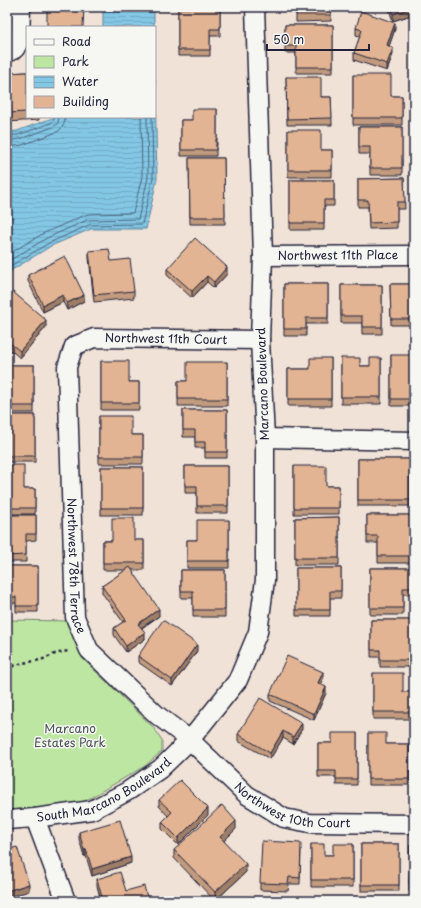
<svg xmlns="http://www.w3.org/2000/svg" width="421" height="908" viewBox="0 0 421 908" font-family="'Playpen Sans',sans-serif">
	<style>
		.green { fill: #bde6a2; stroke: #70846e }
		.water { fill: url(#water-rules); stroke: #5c85a0 }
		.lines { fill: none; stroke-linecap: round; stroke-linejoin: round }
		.shore { stroke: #49647f; stroke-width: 1 }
		.minor-casing { stroke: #22223b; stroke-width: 21 }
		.path { stroke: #22223b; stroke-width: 2.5; stroke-dasharray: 3 3; stroke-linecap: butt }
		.minor { stroke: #f6f6f2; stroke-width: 18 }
		.wall { fill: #c29b7e; stroke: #22223b }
		.shaded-wall { fill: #9e7e67; stroke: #22223b }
		.building { fill: #e2b493; stroke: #22223b }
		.labels { text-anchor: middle; stroke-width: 3; stroke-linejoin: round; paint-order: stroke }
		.street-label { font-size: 12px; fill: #22223b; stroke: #f6f6f2 }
		.park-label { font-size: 12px; fill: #495355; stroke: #f6f6f2 }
	</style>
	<defs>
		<pattern id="water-rules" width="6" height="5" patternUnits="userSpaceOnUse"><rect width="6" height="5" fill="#83c7e4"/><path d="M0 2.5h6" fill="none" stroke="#71abc4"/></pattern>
	</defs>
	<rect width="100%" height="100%" fill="#f0e2d6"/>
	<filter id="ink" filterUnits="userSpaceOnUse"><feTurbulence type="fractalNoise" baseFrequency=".025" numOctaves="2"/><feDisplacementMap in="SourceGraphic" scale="8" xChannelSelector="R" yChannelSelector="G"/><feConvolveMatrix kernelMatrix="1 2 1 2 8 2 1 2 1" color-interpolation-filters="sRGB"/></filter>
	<g filter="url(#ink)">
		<path class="green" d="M7 620 69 621 82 658 153 727 162 740V751L145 766 83 802 21 816 7 815Z"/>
		<g class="water">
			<rect x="103" y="7" width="51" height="20"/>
			<path d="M155 81 157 179 146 229H91L51 246 7 273V132L17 131 55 117H155Z"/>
		</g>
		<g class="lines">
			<g class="shore">
				<path d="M7 135H18L51 123 54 120V117"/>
				<path d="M7 141 20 139 53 127 58 123 59 117"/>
				<path d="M7 147 22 145 57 132C63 128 65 124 65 117"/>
				<path d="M7 255 44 233 85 215 90 214 133 213 142 177 141 117"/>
				<path d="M7 262 47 238 87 220 138 219 148 178 147 117"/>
				<path d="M7 268 49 243 89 225 142 224 153 178 152 117"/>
			</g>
			<defs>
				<g id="minor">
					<path d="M7 53 15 49 20 40 21 7"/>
					<path id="s1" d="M263 256 414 255"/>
					<path id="s2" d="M260 340 94 338 74 346 67 367 75 617 89 650 157 715 190 740 247 795 284 818 310 823 414 824"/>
					<path d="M265 438 414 441"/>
					<path d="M35 818 66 901"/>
					<path id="s3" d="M7 820 35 818 92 810 128 791 160 769 190 740 238 680 258 632 265 580V438L260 340 263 256 255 7"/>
				</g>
			</defs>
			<use href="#minor" class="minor-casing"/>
			<path class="path" d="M7 668 23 663 41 660 55 654 68 651"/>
			<use href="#minor" class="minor"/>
		</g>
		<g class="wall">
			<path d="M296 7H331V21L296 22Z"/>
			<path d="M388 7H414V14L393 21Z"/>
			<path d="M178 8H220V36H210V56H178Z"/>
			<path d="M285 25H333V73H296V53H285Z"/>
			<path d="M356 28 395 29 389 46 393 54 387 71 354 60V53L360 36 356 35Z"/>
			<path d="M27 72V117H39V120L7 122V73Z"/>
			<path d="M353 75 391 96H402V125H353Z"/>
			<path d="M286 77 321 97H331L332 125H287Z"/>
			<path d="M217 109V146H216V156H181V120H192Z"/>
			<path d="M359 127H402V175H370V154H359Z"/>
			<path d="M288 130 321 150H332V177H288Z"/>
			<path d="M189 158H224L225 224H190Z"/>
			<path d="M404 178 405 209H397V228L369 229 368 207H358V179Z"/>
			<path d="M290 180H334V206H324V230H290Z"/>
			<path d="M89 251 111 261 134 291V298L94 302 89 258Z"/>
			<path d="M167 269 227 274 214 288 207 282 192 298 167 275Z"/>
			<path d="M28 275 84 301 67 310 63 302 43 312 28 281Z"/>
			<path d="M284 284H328V324H306V336H284Z"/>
			<path d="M390 284H414V325H391Z"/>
			<path d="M341 285H382V334H362V323H341Z"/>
			<path d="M7 299 46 327 20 358 7 347Z"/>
			<path d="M391 355 411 366H414V406H391Z"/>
			<path d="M331 358V406H288V369H310Z"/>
			<path d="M341 358 360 366H370L381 358V404H341Z"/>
			<path d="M101 361 129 382H139V410H101Z"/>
			<path d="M227 362V406H178V381H187Z"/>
			<rect x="7" y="365" width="27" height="48"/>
			<path d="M183 410H227V458H205V448H195V437H183Z"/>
			<rect x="7" y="415" width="28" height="47"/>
			<path d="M99 416 131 435H143V464H99Z"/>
			<rect x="358" y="459" width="52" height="47"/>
			<path d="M7 465 24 489H35V514H7Z"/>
			<path d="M185 466H228V513H197V493H185Z"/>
			<path d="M294 466 326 486H339V514H294Z"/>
			<rect x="101" y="467" width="42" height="48"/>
			<path d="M7 515H36V540L26 541V562H7Z"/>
			<path d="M367 515H410L411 563H378V543H367Z"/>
			<path d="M339 517V565H295V518Z"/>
			<path d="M229 520V568H187V540H197Z"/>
			<path d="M144 540V570H131L159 616 142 628 145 639 126 652 114 635V628L123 622 102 593V586L126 570H103V541Z"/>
			<path d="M7 566H38V612H16V603H7Z"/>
			<path d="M296 568H341V598H330V616H296Z"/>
			<path d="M370 568H413V594H403V615H370Z"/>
			<path d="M181 570H225V617H193V598H181Z"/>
			<path d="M371 620H412V667H380V657H371Z"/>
			<path d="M197 651 172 686 138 662V656Z"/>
			<path d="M373 673 403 692H414V719H373Z"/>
			<path d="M323 679 320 684 326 693 314 720 270 701V694Z"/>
			<path d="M302 729 293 744 283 738 270 759 238 741V734Z"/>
			<path d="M357 733V785H336V777H318V743H332Z"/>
			<path d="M368 733 386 744H409V785H368Z"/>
			<path d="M159 800 208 815 178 845 162 829V822L168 816 159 806Z"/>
			<path d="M236 829 224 841 246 872 215 901 174 858V850Z"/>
			<path d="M79 832 131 863 92 876 86 856H84L79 839Z"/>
			<path d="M311 844 324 855H333L353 844V887H311Z"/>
			<rect x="361" y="844" width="38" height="47"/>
			<path d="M410 845H414V891H409Z"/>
			<path d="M301 849 300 884H289L288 891 260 890V883Z"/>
			<path d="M97 879 126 891 148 901H101L97 886Z"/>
		</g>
		<g class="shaded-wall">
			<path d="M414 7V14L393 21V14Z"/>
			<path d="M395 23V29L387 52V45Z"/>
			<path d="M393 48V54L387 71V64Z"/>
			<path d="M227 267V274L214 288V282Z"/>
			<path d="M207 276V282L192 298V291Z"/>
			<path d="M63 295V302L43 312V305Z"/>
			<path d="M84 295V301L67 310V303Z"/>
			<path d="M46 320V327L20 358V351Z"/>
			<path d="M159 609V616L138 630V624Z"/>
			<path d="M145 632V639L126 652V646Z"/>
			<path d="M197 644V651L172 686V680Z"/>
			<path d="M323 672V679L318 690V683Z"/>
			<path d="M326 687V693L314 720V714Z"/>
			<path d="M302 723V729L293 744V737Z"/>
			<path d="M283 731V738L270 759V753Z"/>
			<path d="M208 808V815L178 845V838Z"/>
			<path d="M236 821V829L220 845V837Z"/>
			<path d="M86 849V856H84V850Z"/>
			<path d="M131 857V863L92 876V869Z"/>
			<path d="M246 864V872L215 901V892Z"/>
			<path d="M29 884V891L7 898V891Z"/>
		</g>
		<g class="building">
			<path d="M47 7H84L83 27H47Z"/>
			<rect x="296" y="7" width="35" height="8"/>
			<path d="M391 7H414L393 14Z"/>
			<path d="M178 8H220V29H210V50H178Z"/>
			<path d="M361 11 395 23 387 45 393 48 387 64 354 53 362 30 356 28Z"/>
			<path d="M285 25H333V67H296V46H285Z"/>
			<path d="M27 72V112L7 113V73Z"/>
			<path d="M353 75H391V96H402V118H353Z"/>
			<path d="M286 77H321V97H331L332 118 287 119Z"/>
			<path d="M192 109H217V139H216V150H181V120H192Z"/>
			<path d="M359 127H402V168H370V147H359Z"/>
			<path d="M288 130H321V150H332V170H288Z"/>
			<path d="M189 158H224L225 217H190Z"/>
			<path d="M404 178 405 202H397V222L369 223 368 200H358V179Z"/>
			<path d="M290 180H334V200H324V223H290Z"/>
			<path d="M195 238 227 267 214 282 207 276 192 291 167 269Z"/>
			<path d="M109 249 111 261 130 259 134 291 94 295 89 251Z"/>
			<path d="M65 256 84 295 67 303 63 295 43 305 28 275Z"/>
			<path d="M284 284H328V318H306V329H284Z"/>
			<path d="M390 284H414V319H391Z"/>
			<path d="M341 285H382V327H362V316H341Z"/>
			<path d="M13 292 46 320 20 351 7 341V318L9 315 7 313V299Z"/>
			<path d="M391 355H411V366H414V399H391Z"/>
			<path d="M310 358H331V399H288V369H310Z"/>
			<path d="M341 358H360V366H370V358H381V397H341Z"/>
			<path d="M101 361H129V382H139V403H101Z"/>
			<path d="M187 362H227V399H178V381H187Z"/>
			<rect x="7" y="365" width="27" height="41"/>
			<path d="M183 410H227V452H205V442H195V430H183Z"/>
			<rect x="7" y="415" width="28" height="41"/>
			<path d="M99 416H131V435H143V457H99Z"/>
			<rect x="358" y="459" width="52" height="41"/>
			<path d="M7 465H24V489H35V508H7Z"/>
			<path d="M185 466H228V506H197V486H185Z"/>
			<path d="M294 466H326V486H339V508H294Z"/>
			<rect x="101" y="467" width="42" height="41"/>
			<path d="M7 515H36V534H26V555L7 556Z"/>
			<path d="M367 515H410L411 556H378V536H367Z"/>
			<path d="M339 517V558H295V518Z"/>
			<path d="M112 518H134V540H144V563H103V541H112Z"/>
			<path d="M197 520H229V561H187V540H197Z"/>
			<path d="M7 566H38V606H16V597H7Z"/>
			<path d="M130 567 159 609 138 624 145 632 126 646 114 628 126 620 102 586Z"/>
			<path d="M296 568H341V591H330V610H296Z"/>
			<path d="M370 568H413V588H403V608H370Z"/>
			<path d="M181 570H225V610H193V591H181Z"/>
			<path d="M163 620 197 644 172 680 138 656Z"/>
			<path d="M371 620H412V660H380V650H371Z"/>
			<path d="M287 656 323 672 318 683 326 687 314 714 270 694Z"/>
			<path d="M373 673H403V692H414V712H373Z"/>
			<path d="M260 698 302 723 293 737 283 731 270 753 238 734Z"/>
			<path d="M332 733H357V779H336V771H318V743H332Z"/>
			<path d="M368 733H386V744H409V779H368Z"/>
			<path d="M180 780 208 808 178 838 162 822 172 812 159 800Z"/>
			<path d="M222 805 236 821 220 837 246 864 215 892 174 850Z"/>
			<path d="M120 820 131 857 92 869 86 849 84 850 79 832Z"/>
			<path d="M262 841 301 843 300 878 289 877 288 884 260 883Z"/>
			<path d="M311 844H324V855H333V844H353V880H311Z"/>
			<rect x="361" y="844" width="38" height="41"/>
			<path d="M410 845H414V885L409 884Z"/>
			<path d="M17 847 29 884 7 891V850Z"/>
			<path d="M120 872 126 891 144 886 148 901H103L97 879Z"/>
		</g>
	</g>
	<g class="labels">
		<g class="street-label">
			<text dy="4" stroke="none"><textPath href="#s1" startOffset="75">Northwest 11th Place</textPath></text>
			<text transform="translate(166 339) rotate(1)" y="4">Northwest 11th Court</text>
			<text transform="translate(263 384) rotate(-92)" y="4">Marcano Boulevard</text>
			<text dy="4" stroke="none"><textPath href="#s2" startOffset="409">Northwest 78th Terrace</textPath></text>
			<text dy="4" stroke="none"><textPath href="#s3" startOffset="104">South Marcano Boulevard</textPath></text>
			<text dy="4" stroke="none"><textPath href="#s2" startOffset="758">Northwest 10th Court</textPath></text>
		</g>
		<g class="park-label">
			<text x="70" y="733">Marcano<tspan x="70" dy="14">Estates Park</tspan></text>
		</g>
	</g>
	<rect width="421" height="908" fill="none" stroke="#f6f6f2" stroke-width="24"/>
	<rect x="12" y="12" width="397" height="884" fill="none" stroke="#22223b" stroke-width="1.5" filter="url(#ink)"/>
	<rect x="26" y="26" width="130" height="92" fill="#f6f6f2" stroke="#a1a1a9"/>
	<rect x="34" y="39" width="20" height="6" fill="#f6f6f2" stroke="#a1a1a9"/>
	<text x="62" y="46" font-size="12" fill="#22223b">Road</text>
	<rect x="34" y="56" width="20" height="12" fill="#bde6a2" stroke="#a1a1a9"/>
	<text x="62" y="66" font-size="12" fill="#22223b">Park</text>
	<rect x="34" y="76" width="20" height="12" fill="url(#water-rules)" stroke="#a1a1a9"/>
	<text x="62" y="86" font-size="12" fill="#22223b">Water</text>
	<rect x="34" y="96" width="20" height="12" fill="#e2b493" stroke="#a1a1a9"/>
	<text x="62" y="106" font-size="12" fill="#22223b">Building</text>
	<path d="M267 44v6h102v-6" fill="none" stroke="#22223b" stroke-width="2"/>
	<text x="273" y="44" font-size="12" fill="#22223b" stroke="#f6f6f2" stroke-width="3" paint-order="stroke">50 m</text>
</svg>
